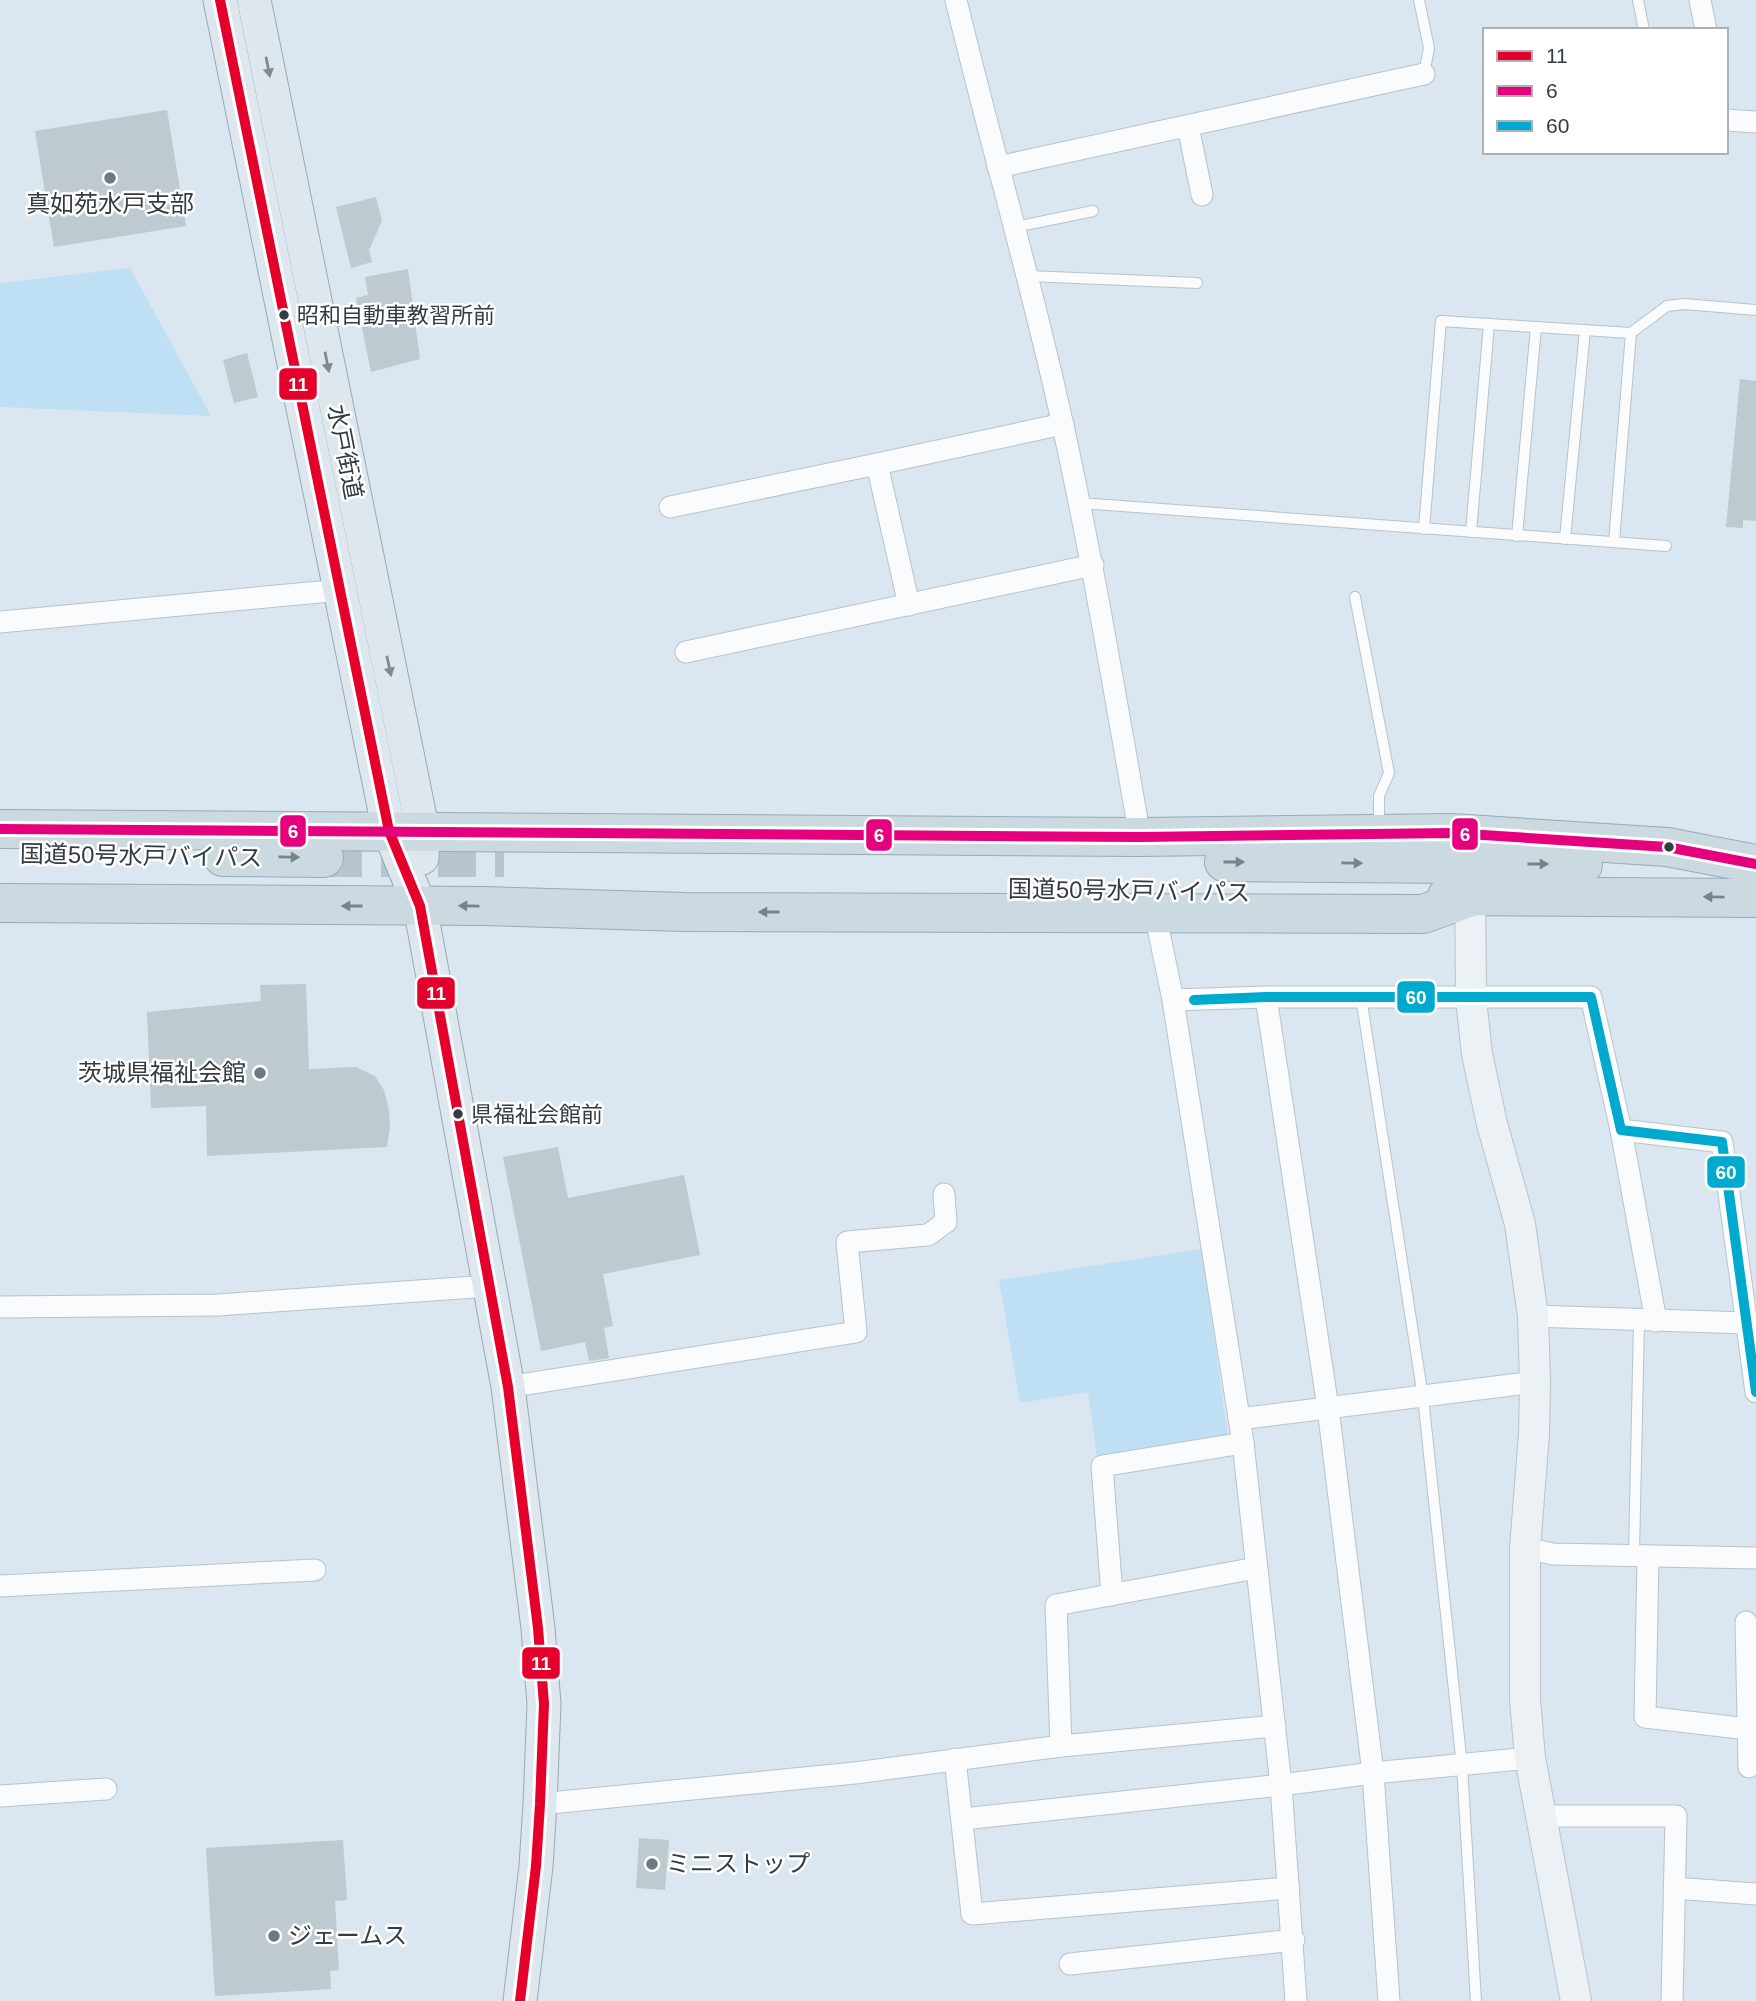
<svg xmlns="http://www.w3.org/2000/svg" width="1756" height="2001" viewBox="0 0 1756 2001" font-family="Helvetica,'Noto Sans JP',sans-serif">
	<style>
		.green { fill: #bfdff4 }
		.building { fill: #bec9d0 }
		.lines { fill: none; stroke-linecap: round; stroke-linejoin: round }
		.highway-tunnel { stroke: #b8c5cd; stroke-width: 38; stroke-dasharray: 38 19; stroke-linecap: butt }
		.lane-casing { stroke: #b8c3ca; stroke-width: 12 }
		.street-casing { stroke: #b8c3ca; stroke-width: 23 }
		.secondary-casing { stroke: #b8c3ca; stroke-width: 32 }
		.primary-casing { stroke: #97aab6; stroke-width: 35 }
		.highway-casing { stroke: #97aab6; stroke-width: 40 }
		.lane { stroke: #f9fbfd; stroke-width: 10 }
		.street { stroke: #f9fbfd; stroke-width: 21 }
		.secondary { stroke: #ebf1f4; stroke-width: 30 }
		.primary { stroke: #dde7ed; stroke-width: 33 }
		.highway { stroke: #cbd9e1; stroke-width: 38 }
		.bus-1-casing { stroke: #fff; stroke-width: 16 }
		.bus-2-casing { stroke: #fff; stroke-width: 16 }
		.bus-3-casing { stroke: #fff; stroke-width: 16 }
		.bus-1 { stroke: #e4002b; stroke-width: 10 }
		.bus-2 { stroke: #e5007d; stroke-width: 10 }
		.bus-3 { stroke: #00a9ce; stroke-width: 10 }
		.oneway { fill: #7f898f }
		.oneway2 { fill: #77838a }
		.poi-dot { fill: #6d787f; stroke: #fff; stroke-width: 2.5 }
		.bus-dot { fill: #323c42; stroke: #fff; stroke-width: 2.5 }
		.labels { text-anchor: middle; stroke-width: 5; stroke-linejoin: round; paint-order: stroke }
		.bus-label { font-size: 22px; fill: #323c42; stroke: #fff; text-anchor: start }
		.poi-label { font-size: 24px; fill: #323c42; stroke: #fff; text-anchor: start }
		.street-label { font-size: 24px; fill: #323c42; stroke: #fff }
		.line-badge { stroke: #fff; stroke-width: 2.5 }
		.badge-label { font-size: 19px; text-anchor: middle; font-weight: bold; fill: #fff }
	</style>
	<rect width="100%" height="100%" fill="#dae7f0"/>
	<g class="green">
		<path d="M130 268 211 416 0 407V283Z"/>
		<path d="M1202 1249 1228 1438 1097 1456 1088 1392 1020 1403 999 1280Z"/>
	</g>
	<g class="building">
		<path d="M167 110 186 226 54 247 35 131Z"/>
		<path d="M376 197 382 221 369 250 372 262 351 268 336 207Z"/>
		<path d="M408 269 420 359 371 372 356 298 368 295 365 277Z"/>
		<path d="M247 353 258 397 234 403 223 360Z"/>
		<path d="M1740 379 1756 381V521L1743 520V528L1726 527Z"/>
		<path d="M306 984 309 1069 356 1067 375 1076 384 1090 389 1110 390 1127 387 1147 207 1156 206 1106 151 1108 147 1012 261 1001 260 985Z"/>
		<path d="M558 1147 568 1198 684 1175 700 1255 603 1274 613 1326 604 1328 609 1358 589 1361 585 1342 541 1351 503 1157Z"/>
		<path d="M639 1838 669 1840 665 1890 636 1888Z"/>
		<path d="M343 1840 347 1900 335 1901 339 1970 330 1971 331 1989 215 1996 206 1848Z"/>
	</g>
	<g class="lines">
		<path class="highway-tunnel" d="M324 858H504"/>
		<defs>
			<g id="lane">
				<path d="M1419 0 1429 48 1424 74"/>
				<path d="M1638 0 1644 30"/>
				<path d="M1015 227 1093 211"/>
				<path d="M1028 276 1197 283"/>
				<path d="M1080 503 1666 546"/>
				<path d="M1424 529 1441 321 1631 333"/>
				<path d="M1471 532 1489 324"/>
				<path d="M1517 536 1536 327"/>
				<path d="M1565 539 1585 330"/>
				<path d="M1614 542 1631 333 1667 306 1684 304 1756 310"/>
				<path d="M1355 597 1389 773 1379 796V827"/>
				<path d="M1361 997 1423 1397 1462 1766 1476 2001"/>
				<path d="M1634 1555 1639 1321"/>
			</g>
			<g id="street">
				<path d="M956 0C990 142 1032 283 1063 426 1093 562 1116 700 1140 837"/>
				<path d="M1700 0 1706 30"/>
				<path d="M1726 120 1756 122"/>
				<path d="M1188 126 1202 195"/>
				<path d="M998 167 1424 74"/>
				<path d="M877 464 1063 424"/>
				<path d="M670 507 877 464 909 605"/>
				<path d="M0 622 341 590"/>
				<path d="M686 652 1093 565"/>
				<path d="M1155 913 1173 1000 1243 1443 1281 1785 1296 2001"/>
				<path d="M1266 997 1328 1408 1373 1773 1389 2001"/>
				<path d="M1173 1000 1266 997H1591L1621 1130 1722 1142 1756 1392"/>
				<path d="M1621 1130 1656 1321"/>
				<path d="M0 1307 218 1305 489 1286"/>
				<path d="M1533 1316 1746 1323"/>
				<path d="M508 1387 856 1332 847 1242 928 1235 946 1222 944 1194"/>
				<path d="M1239 1419 1535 1382"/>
				<path d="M1525 1548 1553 1554 1756 1558"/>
				<path d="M1648 1556 1645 1717 1748 1729"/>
				<path d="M0 1586 315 1570"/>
				<path d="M1112 1595 1102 1466 1243 1443"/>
				<path d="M1746 1622 1749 1767"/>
				<path d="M1061 1746 1056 1605 1256 1568"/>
				<path d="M955 1759 972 1914 1289 1888"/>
				<path d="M0 1796 106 1789"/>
				<path d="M540 1804 855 1773 1061 1746 1275 1726"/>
				<path d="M1540 1816H1676L1672 2001"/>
				<path d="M963 1819 1281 1785 1373 1773 1530 1758"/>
				<path d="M1674 1888 1756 1894"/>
				<path d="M1070 1964 1294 1940"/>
			</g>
			<path id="secondary" d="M1470 877 1471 999 1477 1054 1492 1124 1520 1224 1533 1316 1535 1382 1534 1434 1525 1548V1699L1530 1758 1576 2001"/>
			<g id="primary">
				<path d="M220 0 389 831 420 906 508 1387 538 1628 544 1704 540 1804 536 1866 520 2001"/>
				<path d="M254 0 423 832 422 858"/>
			</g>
			<g id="highway">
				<path d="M0 829 1140 837 1452 833 1667 847 1756 864"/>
				<path d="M223 857 324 858"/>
				<path d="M1224 862 1583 865"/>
				<path d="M1447 896 1756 898"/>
				<path d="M0 903 482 906 684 912 1423 914 1471 897"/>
			</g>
		</defs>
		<use href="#lane" class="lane-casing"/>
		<use href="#street" class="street-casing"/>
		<use href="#secondary" class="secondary-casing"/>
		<use href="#primary" class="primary-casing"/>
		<use href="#highway" class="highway-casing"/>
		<use href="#lane" class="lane"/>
		<use href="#street" class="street"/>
		<use href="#secondary" class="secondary"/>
		<use href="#primary" class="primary"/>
		<use href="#highway" class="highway"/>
		<defs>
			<path id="bus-1" d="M220 0 389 831 420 906 508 1387 538 1628 544 1704 540 1804 536 1866 520 2001"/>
			<path id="bus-2" d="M0 829 1140 837 1452 833 1667 847 1756 864"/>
			<path id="bus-3" d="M1194 1000 1266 997H1591L1621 1130 1722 1142 1756 1392"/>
		</defs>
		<use href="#bus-1" class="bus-1-casing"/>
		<use href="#bus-2" class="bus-2-casing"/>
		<use href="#bus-3" class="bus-3-casing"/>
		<use href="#bus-1" class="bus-1"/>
		<use href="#bus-2" class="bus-2"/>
		<use href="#bus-3" class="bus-3"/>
	</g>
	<defs><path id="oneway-solid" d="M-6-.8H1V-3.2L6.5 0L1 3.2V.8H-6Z" transform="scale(1.75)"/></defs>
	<g class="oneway">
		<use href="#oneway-solid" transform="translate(268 67) rotate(79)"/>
		<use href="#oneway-solid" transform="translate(327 362) rotate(79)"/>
		<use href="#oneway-solid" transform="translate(389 666) rotate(78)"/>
	</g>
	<g class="oneway2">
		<use href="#oneway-solid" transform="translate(289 857) rotate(1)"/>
		<use href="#oneway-solid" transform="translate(1234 862)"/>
		<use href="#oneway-solid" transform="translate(1352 863) rotate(1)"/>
		<use href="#oneway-solid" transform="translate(1538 864)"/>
		<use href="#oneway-solid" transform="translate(1714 897) rotate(-179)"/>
		<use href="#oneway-solid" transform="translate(352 906) rotate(180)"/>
		<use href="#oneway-solid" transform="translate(469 906) rotate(-179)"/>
		<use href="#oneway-solid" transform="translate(769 912) rotate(-180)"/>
	</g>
	<g class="poi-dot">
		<circle cx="110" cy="178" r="7"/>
		<circle cx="260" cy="1073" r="7"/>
		<circle cx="652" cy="1864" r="7"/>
		<circle cx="274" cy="1936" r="7"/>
	</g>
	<g class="bus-dot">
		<circle cx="284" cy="315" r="6"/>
		<circle cx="1669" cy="847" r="6"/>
		<circle cx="458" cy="1114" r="6"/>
	</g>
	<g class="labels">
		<g class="bus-label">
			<text x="297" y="323">昭和自動車教習所前</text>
			<text x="471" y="1122">県福祉会館前</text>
		</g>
		<g class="poi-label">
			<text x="110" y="212" text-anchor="middle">真如苑水戸支部</text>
			<text x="246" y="1081" text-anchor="end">茨城県福祉会館</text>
			<text x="666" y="1872">ミニストップ</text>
			<text x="288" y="1944">ジェームス</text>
		</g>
		<g class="street-label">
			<text transform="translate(345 452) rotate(79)" y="8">水戸街道</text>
			<text transform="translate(141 856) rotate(1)" y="8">国道50号水戸バイパス</text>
			<text transform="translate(1129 891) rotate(1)" y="8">国道50号水戸バイパス</text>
		</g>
	</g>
	<g class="line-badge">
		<rect x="278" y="367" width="40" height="34" rx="7" fill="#e4002b"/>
		<rect x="279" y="814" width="28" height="34" rx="7" fill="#e5007d"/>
		<rect x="1451" y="817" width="28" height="34" rx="7" fill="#e5007d"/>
		<rect x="865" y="818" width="28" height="34" rx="7" fill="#e5007d"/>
		<rect x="416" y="976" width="40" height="34" rx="7" fill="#e4002b"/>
		<rect x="1396" y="980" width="40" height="34" rx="7" fill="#00a9ce"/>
		<rect x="1706" y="1155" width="40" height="34" rx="7" fill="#00a9ce"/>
		<rect x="521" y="1646" width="40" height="34" rx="7" fill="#e4002b"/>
	</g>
	<g class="badge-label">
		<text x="298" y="391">11</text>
		<text x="293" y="838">6</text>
		<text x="1465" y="841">6</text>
		<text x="879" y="842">6</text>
		<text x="436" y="1000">11</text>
		<text x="1416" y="1004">60</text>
		<text x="1726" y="1179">60</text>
		<text x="541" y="1670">11</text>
	</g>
	<rect x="1483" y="28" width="245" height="126" fill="#ffffff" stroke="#adb1b3" stroke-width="2"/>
	<rect x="1497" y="51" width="35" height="10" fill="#e4002b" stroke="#adb1b3" stroke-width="2"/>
	<text x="1546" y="63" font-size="21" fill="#323c42">11</text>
	<rect x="1497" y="86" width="35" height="10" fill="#e5007d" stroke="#adb1b3" stroke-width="2"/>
	<text x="1546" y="98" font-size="21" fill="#323c42">6</text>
	<rect x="1497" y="121" width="35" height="10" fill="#00a9ce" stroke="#adb1b3" stroke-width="2"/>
	<text x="1546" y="133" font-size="21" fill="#323c42">60</text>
</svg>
